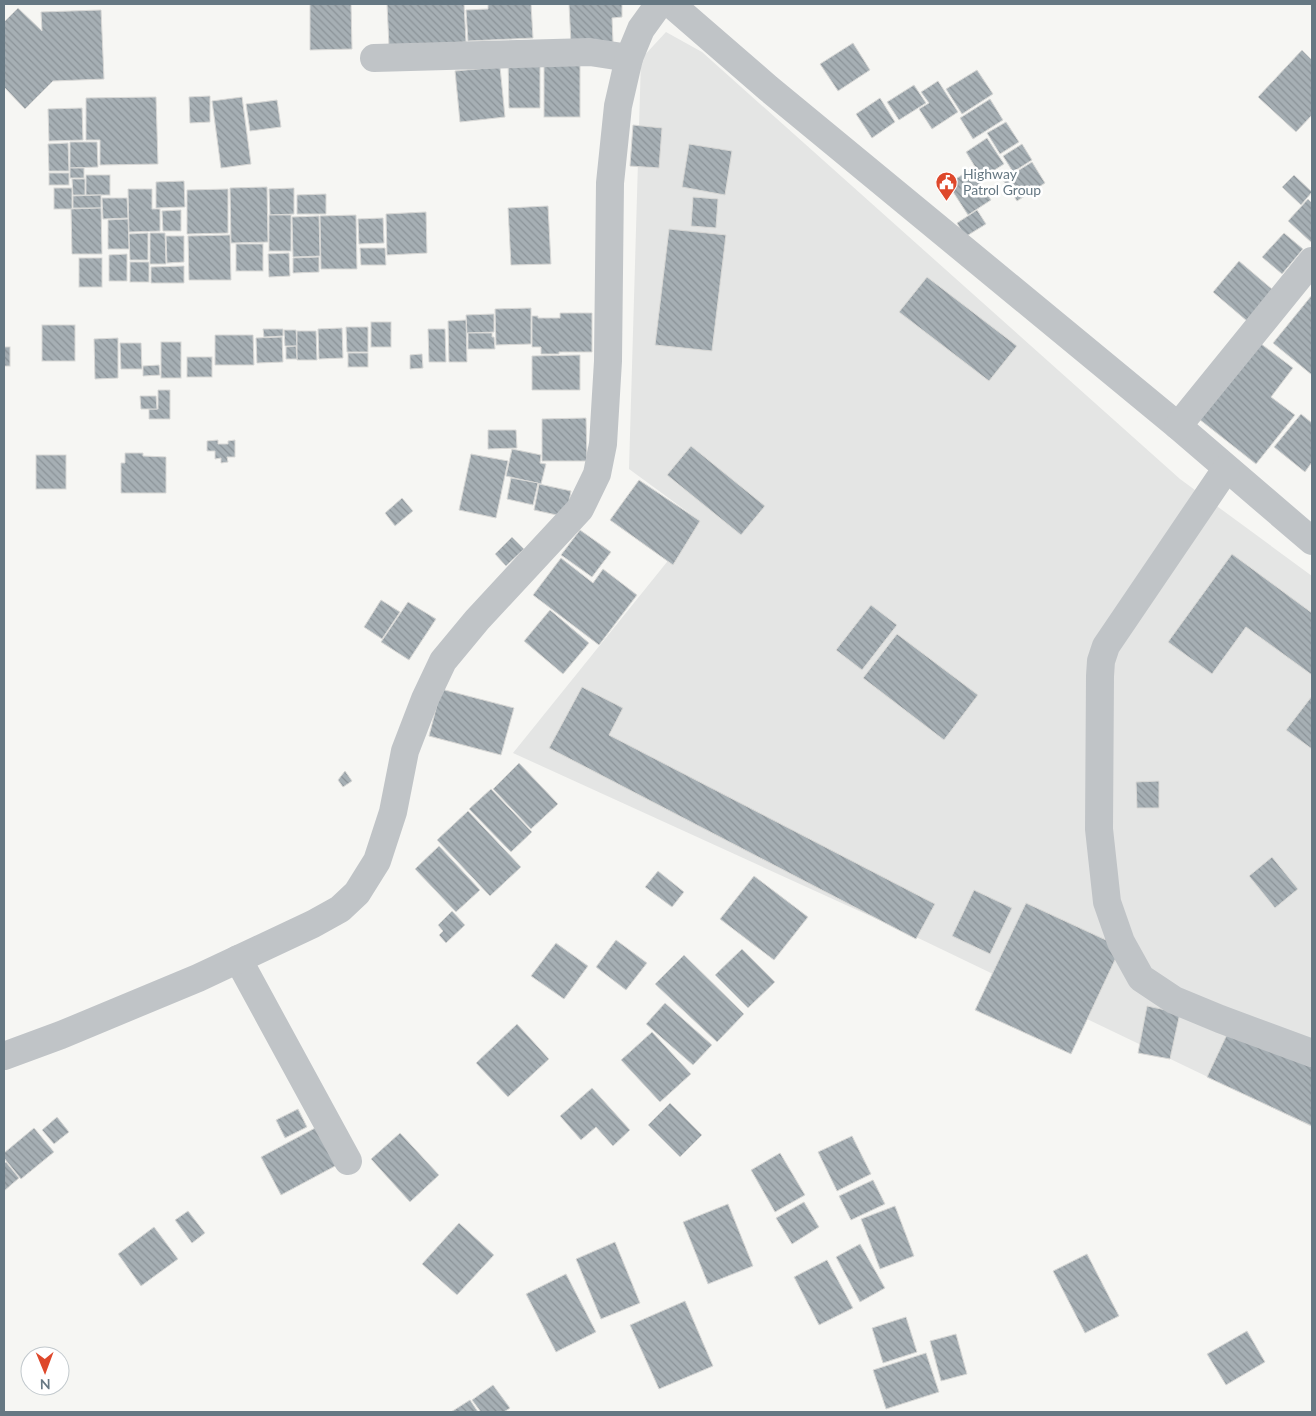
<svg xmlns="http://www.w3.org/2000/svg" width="1316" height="1416" viewBox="0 0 1316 1416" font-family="Lato,sans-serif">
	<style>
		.built { fill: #e4e5e4 }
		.building { fill: url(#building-back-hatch); stroke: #d8d8d6 }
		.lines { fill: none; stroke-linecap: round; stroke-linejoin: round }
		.minor { stroke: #c0c4c7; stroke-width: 28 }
		.labels { text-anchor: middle; stroke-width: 5; stroke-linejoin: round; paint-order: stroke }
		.poi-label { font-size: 14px; fill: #667883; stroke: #fff; text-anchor: start }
	</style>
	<defs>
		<pattern id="building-back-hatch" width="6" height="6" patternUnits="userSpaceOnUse" patternTransform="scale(1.25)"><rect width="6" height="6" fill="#a6afb4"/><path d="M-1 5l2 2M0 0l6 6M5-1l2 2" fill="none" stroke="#8b9398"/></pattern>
	</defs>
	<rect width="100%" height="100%" fill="#f6f6f3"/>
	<path class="built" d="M666 32 702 52 1180 479 1312 576V1127L914 936 513 753 700 521 629 469 641 59Z"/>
	<g class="building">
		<path d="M310 4H351L352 49 310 50Z"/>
		<path d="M387 4H464L466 42 389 46Z"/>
		<path d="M488 4H531L533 38 468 41 466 10 488 9Z"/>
		<path d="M569 4H622V17L612 18 613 42 571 44Z"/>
		<path d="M18 8 42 31 41 12 101 10 104 79 53 81 25 109 4 87V22Z"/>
		<path d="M853 43 870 70 838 91 820 64Z"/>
		<path d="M1302 50 1312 60V115L1296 132 1258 97Z"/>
		<path d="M508 58H540V108H509Z"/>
		<rect x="544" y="58" width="36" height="59"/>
		<path d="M500 67 505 117 460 122 455 71Z"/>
		<path d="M977 70 993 94 962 114 946 89Z"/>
		<path d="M938 81 958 112 932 129 919 109 929 103 921 92Z"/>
		<path d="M914 85 926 103 899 120 887 102Z"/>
		<path d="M210 96V122L190 123 189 97Z"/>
		<path d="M156 97 158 164 100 165V140H86V98Z"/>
		<path d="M242 97 251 164 221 168 212 101Z"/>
		<path d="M880 98 895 122 872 138 856 114Z"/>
		<path d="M990 99 1003 120 973 139 960 118Z"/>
		<path d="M277 100 281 127 250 131 246 104Z"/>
		<path d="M82 108 83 140 49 141 48 109Z"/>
		<path d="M1006 122 1019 142 1000 154 987 133Z"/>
		<path d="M633 125 662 128 659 168 630 166Z"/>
		<path d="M987 138 1004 164 982 178 966 152Z"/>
		<path d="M70 142H97L98 167 70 168Z"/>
		<path d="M68 143 69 171H49L48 144Z"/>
		<path d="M689 144 732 151 725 195 682 187Z"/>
		<path d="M1022 144 1032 160 1013 172 1003 156Z"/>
		<path d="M1032 162 1045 183 1017 201 1003 180Z"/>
		<rect x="70" y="168" width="14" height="10"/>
		<path d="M971 169 991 200 968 215 948 184Z"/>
		<rect x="49" y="173" width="20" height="12"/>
		<rect x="86" y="175" width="24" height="20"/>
		<path d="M1294 175 1312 192 1301 205 1282 187Z"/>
		<path d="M72 179H85V195H73Z"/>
		<path d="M184 181 185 207 156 208V182Z"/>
		<path d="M267 187 268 242 231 243 230 188Z"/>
		<rect x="54" y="188" width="18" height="21"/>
		<path d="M294 188V214L270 215 269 189Z"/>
		<path d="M128 189H152V209H160V231L129 232Z"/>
		<path d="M228 189V233L187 234V190Z"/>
		<path d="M326 194V214H297V195Z"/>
		<path d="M101 195V208H73V196Z"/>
		<path d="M693 197 718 199 716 228 691 226Z"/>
		<path d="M102 198H127L128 218 103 219Z"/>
		<path d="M1308 199 1312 203V243L1288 221Z"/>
		<path d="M548 206 551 264 511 265 508 208Z"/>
		<path d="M101 208 102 254H72L71 209Z"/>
		<path d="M181 210V231H163L162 211Z"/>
		<path d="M977 210 986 224 965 237 957 223Z"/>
		<path d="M426 212 427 253 387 255 386 214Z"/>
		<rect x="269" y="215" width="22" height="36"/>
		<path d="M356 215 357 269H321L320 216Z"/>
		<path d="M319 216 320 256 293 257 292 217Z"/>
		<path d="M383 218 384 243 359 244 358 219Z"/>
		<path d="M128 219 129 249H108V220Z"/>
		<path d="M669 229 726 235 712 351 655 345Z"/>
		<path d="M148 233V260H130L129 234Z"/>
		<path d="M150 233H165L166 264H150Z"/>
		<path d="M1284 233 1303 249 1282 274 1262 257Z"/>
		<path d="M230 235 231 280H189L188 236Z"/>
		<path d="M166 236H184V262L167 263Z"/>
		<rect x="236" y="244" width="27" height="27"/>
		<path d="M360 248H385L386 265H361Z"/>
		<path d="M289 253 290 276 269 277 268 254Z"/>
		<path d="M127 254V281H109V255Z"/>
		<path d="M319 257V272L293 273V258Z"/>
		<rect x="79" y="258" width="23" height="29"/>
		<path d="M1239 261 1273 290 1247 321 1213 292Z"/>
		<rect x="130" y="262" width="19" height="20"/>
		<path d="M184 266V283H151V267Z"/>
		<path d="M927 277 1017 346 989 381 899 312Z"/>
		<path d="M1312 295V375L1273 343Z"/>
		<path d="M531 308V344L496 345 495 309Z"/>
		<path d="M560 313H592V352H559V354H541V347H532V316H538V318H560Z"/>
		<path d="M494 314V332L467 333 466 315Z"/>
		<path d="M466 320 467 362H449L448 321Z"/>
		<rect x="371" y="322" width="20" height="25"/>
		<rect x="42" y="325" width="33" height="36"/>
		<path d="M346 327H368V352H347Z"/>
		<path d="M342 328 343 358 319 359 318 329Z"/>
		<path d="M263 329H283V336L264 337Z"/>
		<path d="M428 329H445L446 362H429Z"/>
		<path d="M284 330H296L297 346H285Z"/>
		<path d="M297 331H316L317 360H297Z"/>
		<path d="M468 333H492V337H494L495 349H468Z"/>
		<path d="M215 335H253L254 365H215Z"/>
		<path d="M282 337 283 362 257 363 256 338Z"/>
		<path d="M118 338V378L95 379 94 339Z"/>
		<rect x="161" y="342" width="20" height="36"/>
		<path d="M120 343H141L142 369H121Z"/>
		<path d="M1260 343 1293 368 1271 397 1295 415 1256 464 1199 419Z"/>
		<path d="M296 346 297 359H286V347Z"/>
		<rect x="4" y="347" width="6" height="19"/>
		<rect x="348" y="353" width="20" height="14"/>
		<path d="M422 354 423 368 410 369V355Z"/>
		<path d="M580 355V390H532V356Z"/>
		<rect x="187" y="357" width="25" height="20"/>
		<path d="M159 365 160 375 143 376V366Z"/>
		<path d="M158 390H170V419H149V409H158Z"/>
		<path d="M140 396H156L157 409H141Z"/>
		<path d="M1301 414 1312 423V462L1305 472 1274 447Z"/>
		<path d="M586 418 587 461H542V419Z"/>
		<path d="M488 430H516L517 448 488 449Z"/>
		<path d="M218 440V444H228V441L235 440V457H227L228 462 221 463V458L215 459V451H207V441Z"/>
		<path d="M691 446 765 506 741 535 667 475Z"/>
		<path d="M512 449 541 455 540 463 546 464 541 484 506 476Z"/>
		<path d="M125 453H143V456L166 457V493H121V463H125Z"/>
		<path d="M471 454 508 461 496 518 459 510Z"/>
		<rect x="36" y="455" width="30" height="34"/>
		<path d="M511 478 538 483 533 505 507 499Z"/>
		<path d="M639 480 700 521 673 565 610 520Z"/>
		<path d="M539 484 571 491 566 517 534 510Z"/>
		<path d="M402 498 413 511 395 526 385 513Z"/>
		<path d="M580 530 611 552 592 577 561 555Z"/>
		<path d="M512 537 524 549 506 566 495 554Z"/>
		<path d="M1232 554 1312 613V675L1246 627 1212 674 1168 642Z"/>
		<path d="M561 558 593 583 603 569 637 595 599 645 533 595Z"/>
		<path d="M381 600 400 612 382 639 364 627Z"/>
		<path d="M408 602 436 619 409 660 381 642Z"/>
		<path d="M871 605 897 625 862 670 836 650Z"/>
		<path d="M550 610 589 643 563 674 524 641Z"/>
		<path d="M897 634 978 695 944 740 863 678Z"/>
		<path d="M582 687 623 708 609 735 935 904 916 939 549 748Z"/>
		<path d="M441 689 514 708 501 755 429 736Z"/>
		<path d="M1312 696V749L1286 730Z"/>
		<path d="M519 763 558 804 531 829 493 789Z"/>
		<path d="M345 771 352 781 343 787 338 780Z"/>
		<path d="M1159 781V808H1137L1136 782Z"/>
		<path d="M491 789 532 832 511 852 469 809Z"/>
		<path d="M468 811 521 867 490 896 437 840Z"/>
		<path d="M439 846 480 890 456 912 415 869Z"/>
		<path d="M1272 857 1298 889 1275 908 1249 876Z"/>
		<path d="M658 871 684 892 672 907 645 887Z"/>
		<path d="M754 876 808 917 774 960 720 919Z"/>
		<path d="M974 890 1012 908 990 954 952 936Z"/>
		<path d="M1026 903 1121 947 1071 1054 975 1010Z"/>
		<path d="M452 911 465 925 446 943 439 935 443 931 438 925Z"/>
		<path d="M616 940 647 963 626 990 596 967Z"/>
		<path d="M556 943 588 966 564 999 531 976Z"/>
		<path d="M742 949 775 982 748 1008 715 975Z"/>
		<path d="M684 955 744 1014 717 1042 655 984Z"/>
		<path d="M665 1003 712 1045 693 1065 646 1024Z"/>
		<path d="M1147 1006 1180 1013 1170 1059 1138 1053Z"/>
		<path d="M517 1024 549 1059 508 1097 476 1063Z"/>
		<path d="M1230 1028 1312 1067V1126L1207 1077Z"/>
		<path d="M652 1032 691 1074 660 1102 621 1060Z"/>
		<path d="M592 1088 630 1130 613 1146 596 1127 581 1140 560 1116Z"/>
		<path d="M670 1103 702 1135 680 1157 648 1125Z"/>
		<path d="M298 1109 307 1127 285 1138 276 1120Z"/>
		<path d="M57 1117 69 1132 54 1144 42 1130Z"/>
		<path d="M317 1127 337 1165 281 1195 261 1157Z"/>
		<path d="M34 1128 54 1152 21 1179 4 1158V1153Z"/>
		<path d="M400 1133 439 1175 410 1202 371 1159Z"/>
		<path d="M852 1136 871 1174 837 1191 818 1152Z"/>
		<path d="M780 1153 805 1195 775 1212 751 1170Z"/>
		<path d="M6 1162 19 1178 4 1191V1164Z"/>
		<path d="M873 1180 885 1204 851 1220 839 1196Z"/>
		<path d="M804 1202 819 1227 792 1244 776 1218Z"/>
		<path d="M728 1204 753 1266 708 1284 683 1222Z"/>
		<path d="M895 1206 914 1256 880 1269 861 1219Z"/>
		<path d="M188 1211 205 1233 192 1243 175 1220Z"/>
		<path d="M459 1223 494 1255 457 1295 422 1264Z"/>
		<path d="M154 1227 178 1259 141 1286 118 1254Z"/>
		<path d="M615 1242 640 1303 601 1319 576 1259Z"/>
		<path d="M860 1244 885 1288 860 1302 836 1257Z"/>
		<path d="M1087 1254 1119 1316 1085 1333 1053 1271Z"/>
		<path d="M827 1260 853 1308 819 1325 794 1277Z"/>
		<path d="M566 1274 596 1332 556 1352 526 1294Z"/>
		<path d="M685 1301 713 1366 659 1389 630 1325Z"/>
		<path d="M906 1317 917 1352 883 1363 872 1328Z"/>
		<path d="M1247 1331 1265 1362 1226 1385 1207 1354Z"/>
		<path d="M956 1334 967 1374 941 1381 930 1341Z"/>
		<path d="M926 1353 939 1392 886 1409 873 1370Z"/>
		<path d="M493 1385 510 1408 504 1412H481L472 1400Z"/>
		<path d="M470 1400 478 1412H451Z"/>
	</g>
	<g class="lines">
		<g class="minor">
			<path d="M671 4 768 88 1178 426 1312 541"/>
			<path d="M374 58 590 52 629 58"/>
			<path d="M1178 426 1312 261"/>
			<path d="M1226 469 1106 646 1101 661 1100 676 1099 829 1107 902 1121 942 1141 978 1174 1000 1220 1019 1312 1053"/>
			<path d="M238 959 348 1161"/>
			<path d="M4 1056 61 1035 198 978 313 924 340 909 357 893 377 861 393 812 405 751 425 699 443 661 477 620 580 509 597 474 603 444 608 361 610 183 618 106 629 58 641 29 659 4"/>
		</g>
	</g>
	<defs>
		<symbol id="civic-pin" viewBox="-11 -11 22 30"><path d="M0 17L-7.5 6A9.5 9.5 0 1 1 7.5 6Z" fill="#de482b" stroke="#fff"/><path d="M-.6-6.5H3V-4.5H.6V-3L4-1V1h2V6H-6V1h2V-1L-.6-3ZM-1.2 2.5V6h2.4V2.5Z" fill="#fff"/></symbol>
	</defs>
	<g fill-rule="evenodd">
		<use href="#civic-pin" x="934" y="170" width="25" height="34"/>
	</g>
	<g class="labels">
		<g class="poi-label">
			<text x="963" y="179">Highway<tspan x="963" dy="16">Patrol Group</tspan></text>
		</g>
	</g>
	<rect width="1316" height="1416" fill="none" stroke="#667883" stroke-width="10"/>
	<g transform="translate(45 1371) rotate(179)"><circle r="24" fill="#ffffff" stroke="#c2c9cd"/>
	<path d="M0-4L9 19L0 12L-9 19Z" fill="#de482b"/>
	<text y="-8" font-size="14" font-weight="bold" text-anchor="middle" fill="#667883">N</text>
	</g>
</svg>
